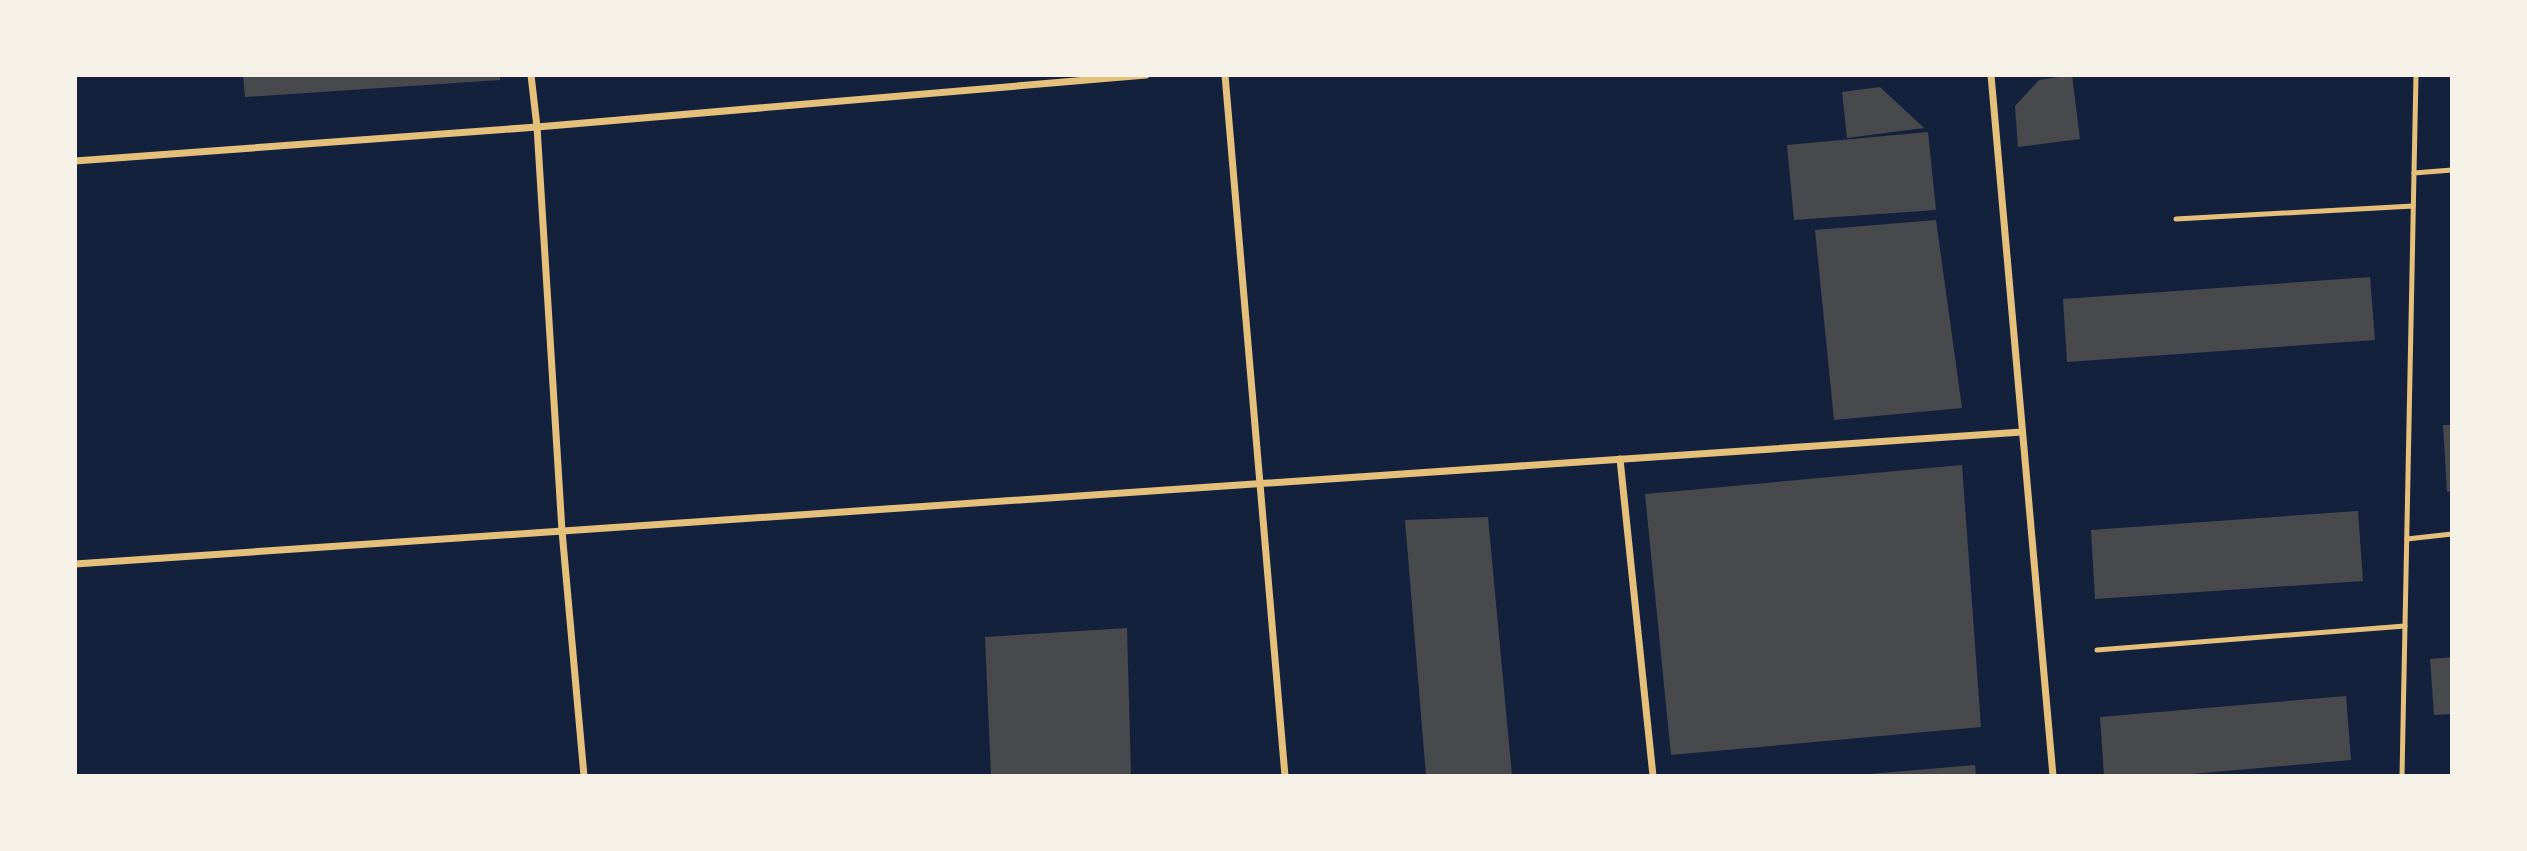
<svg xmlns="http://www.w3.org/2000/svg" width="2527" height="851" viewBox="0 0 2527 851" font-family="'Fira Sans',sans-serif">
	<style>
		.building { fill: #48494c }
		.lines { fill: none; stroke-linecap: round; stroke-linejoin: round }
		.service { stroke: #e5c07b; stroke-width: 5 }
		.minor { stroke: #e5c07b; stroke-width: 7 }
	</style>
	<rect width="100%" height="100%" fill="#14213d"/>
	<g class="building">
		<path d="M243 75H500V80L245 97Z"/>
		<path d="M2072 75 2080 139 2018 147 2015 106 2039 80Z"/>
		<path d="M1880 87 1924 128 1847 138 1842 92Z"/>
		<path d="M1928 132 1936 210 1794 220 1787 145Z"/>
		<path d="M1936 220 1962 408 1834 420 1815 230Z"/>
		<path d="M2370 277 2375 340 2067 362 2063 299Z"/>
		<path d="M2443 425H2452V491L2447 492Z"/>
		<path d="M1962 465 1981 727 1671 755 1645 494Z"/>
		<path d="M2358 511 2363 581 2095 599 2091 530Z"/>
		<path d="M1488 517 1512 776H1426L1405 520Z"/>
		<path d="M1127 628 1131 776H991L985 637Z"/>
		<path d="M2452 657V714L2434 715 2430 659Z"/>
		<path d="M2346 696 2351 760 2168 776H2104L2100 717Z"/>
		<path d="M1975 765 1976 776H1869V774Z"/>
	</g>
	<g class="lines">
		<g class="service">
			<path d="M2414 173 2416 75"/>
			<path d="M2176 219 2413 206"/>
			<path d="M2407 539 2452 534"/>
			<path d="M2097 650 2405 626"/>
			<path d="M2402 776 2414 173 2452 170"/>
		</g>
		<g class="minor">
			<path d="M531 75 537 127 562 531 584 776"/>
			<path d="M1225 75 1285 776"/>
			<path d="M1991 75 2053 776"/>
			<path d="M75 161 537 127 1146 75"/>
			<path d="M1620 459 1653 776"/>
			<path d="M75 564 2022 432"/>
		</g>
	</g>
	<rect width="2527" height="851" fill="none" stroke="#f6f1e7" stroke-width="154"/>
</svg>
